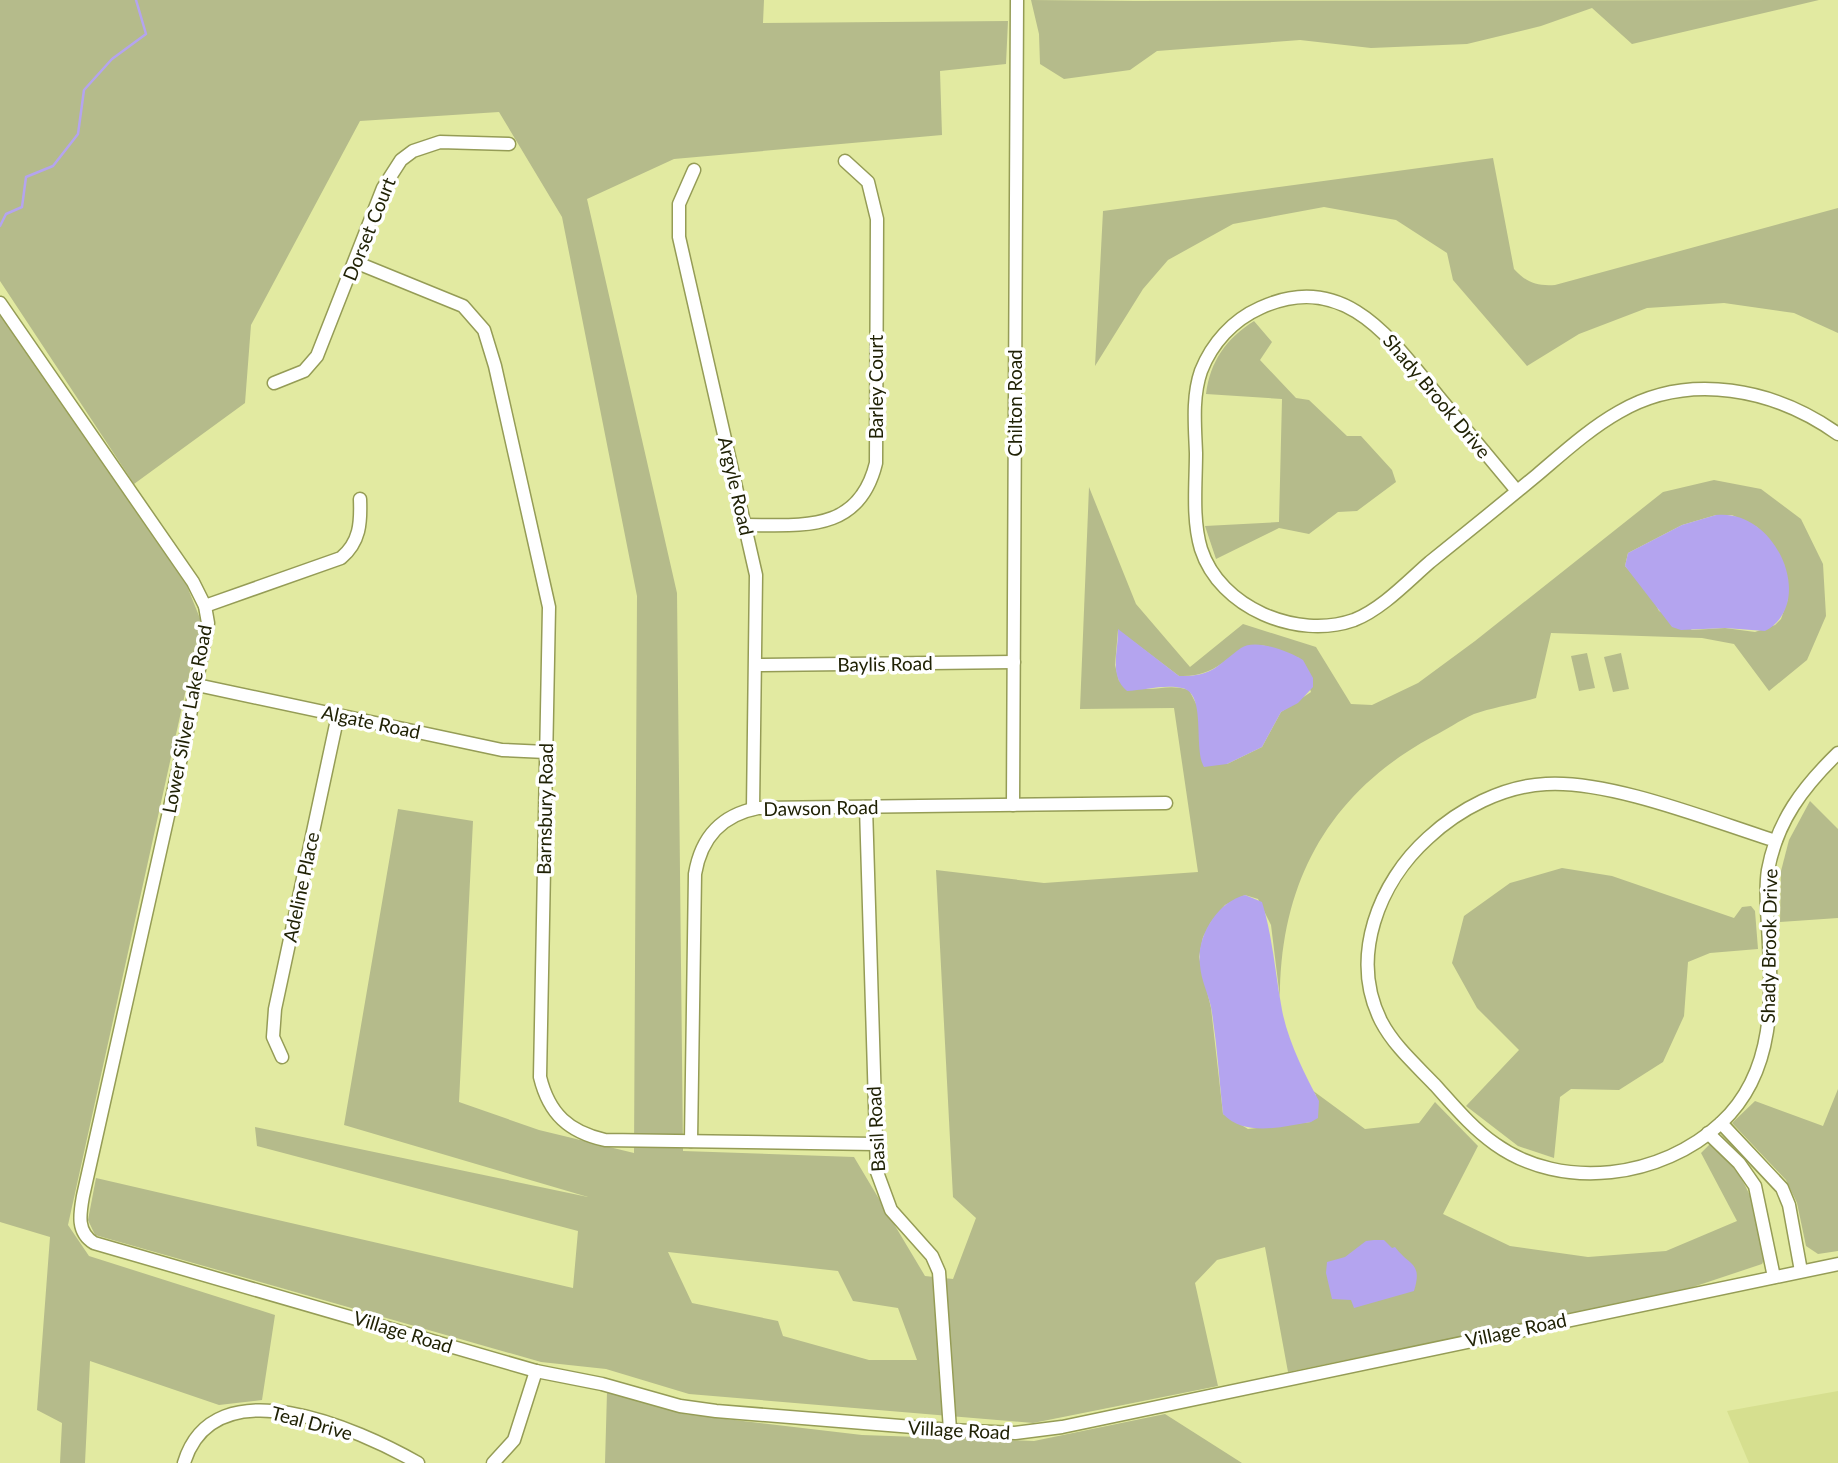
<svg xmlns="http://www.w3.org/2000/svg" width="1838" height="1463" viewBox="0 0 1838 1463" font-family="Lato,sans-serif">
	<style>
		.built { fill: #d6df8f }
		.green { fill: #b5bb8b; fill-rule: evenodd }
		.water { fill: #b4a4ef }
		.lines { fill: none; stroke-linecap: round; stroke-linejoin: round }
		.stream { stroke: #b4a4ef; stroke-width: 2.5 }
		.street-casing { stroke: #959c56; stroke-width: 15 }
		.street { stroke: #fff; stroke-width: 12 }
		.labels { text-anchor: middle; stroke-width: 7; stroke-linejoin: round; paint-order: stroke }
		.street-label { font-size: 19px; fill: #202205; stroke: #fff }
	</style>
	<rect width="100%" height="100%" fill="#e2eaa1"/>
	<path class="built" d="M1838 1391V1463H1749L1727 1411Z"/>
	<g class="green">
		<path d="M0 0H764L763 23 1008 21 1006 64 940 71 942 135 674 159 587 199 677 593 683 1151 854 1157 925 1276 953 1279 976 1218 953 1197 936 870 1044 883 1198 872 1174 708 1080 709 1089 487 1136 604 1190 667 1243 624 1316 647 1351 704 1372 705 1418 683 1475 641 1663 492 1714 480 1761 489 1801 519 1823 564 1826 616 1807 660 1769 691 1734 644 1702 638 1551 633 1536 698C1516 704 1494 707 1474 714 1460 720 1446 730 1432 737 1329 793 1280 882 1280 998L1271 925 1258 899 1245 895 1225 905 1211 922 1203 937 1199 957 1211 1008 1223 1114 1248 1129 1311 1122 1316 1095 1312 1090 1365 1129 1419 1123 1435 1102 1478 1146 1443 1214 1510 1246 1588 1257 1666 1251 1737 1221 1701 1153 1711 1143C1752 1183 1754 1202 1766 1256L1762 1264 1684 1290 1288 1372 1265 1247 1217 1260 1195 1283 1218 1386 1033 1423 689 1394 606 1369 541 1362 95 1235 88 1220 96 1178 573 1288 578 1231 257 1146 255 1127 588 1197 344 1125 398 809 473 821 459 1102 539 1130 634 1153 637 596 562 217 499 112 360 121 251 325 245 403 134 484 0 281ZM1716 515H1732L1757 527 1784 564 1788 599 1781 619 1775 625 1755 632 1725 628 1692 630 1659 611 1651 596 1625 566 1628 553 1682 525ZM1118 630 1179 676C1223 678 1233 644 1257 645 1270 645 1286 654 1299 658L1311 692 1281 712 1262 747 1227 764 1189 690C1161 681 1150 698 1119 681L1115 665ZM668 1252 838 1271 853 1301 898 1308 917 1360H869L783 1336 778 1321 692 1303Z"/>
		<path d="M1031 0 1135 1 1819 0 1632 44 1592 8 1541 26 1467 44 1371 48 1300 40 1157 51 1130 70 1064 79 1040 64 1039 34Z"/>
		<path d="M1493 158 1514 269C1527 283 1536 286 1555 285L1838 208V333L1794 313 1724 303 1647 308 1579 334 1527 366 1453 280 1447 253 1396 220 1324 207 1233 224 1168 260 1143 289 1095 366 1103 211Z"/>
		<path d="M0 316 187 586 201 621 68 1225 89 1256 275 1315 262 1400 219 1405 90 1361 85 1463H60L62 1423 37 1410 50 1237 0 1222Z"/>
		<path d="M1254 321 1272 342 1260 360 1296 398 1309 400 1347 436H1361L1392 470 1396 482 1357 511 1338 512 1309 534 1279 528 1216 559 1205 526 1279 522 1282 399 1206 394C1210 361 1227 338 1254 321Z"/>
		<path d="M1587 653 1595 688 1579 691 1571 656Z"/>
		<path d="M1621 653 1629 689 1613 692 1604 657Z"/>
		<path d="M1810 801 1838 829V918L1780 922 1781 871 1789 840Z"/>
		<path d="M1562 868 1612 876 1734 918 1742 907 1751 906 1755 911 1758 949 1710 953 1688 962 1684 1016 1663 1062 1619 1090 1571 1089 1560 1097 1554 1158 1518 1146 1466 1106 1519 1050 1477 1008 1452 963 1464 916 1510 883Z"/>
		<path d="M1838 1089V1251L1818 1254 1806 1246 1797 1203 1786 1180 1732 1123 1755 1101 1823 1126Z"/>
		<path d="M607 1392 684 1414 862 1435 1034 1441 1165 1414 1242 1463H605Z"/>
	</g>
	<g class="water">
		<path d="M1716 515C1777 508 1817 604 1765 631L1725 628 1681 630 1672 627 1625 566 1628 553 1682 525Z"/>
		<path d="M1118 629 1179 676C1213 677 1217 665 1241 648 1256 638 1290 652 1303 660L1313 678V687L1298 703 1281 712 1262 747 1227 764 1204 767C1193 747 1207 693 1182 688 1165 684 1144 690 1127 691 1108 675 1119 649 1118 629Z"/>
		<path d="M1245 895 1262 902C1273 938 1275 973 1282 1010 1288 1041 1304 1073 1319 1101L1318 1118 1311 1122C1281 1127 1245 1137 1223 1114 1219 1078 1217 1042 1211 1007 1208 993 1201 980 1200 965 1196 937 1217 902 1245 895Z"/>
		<path d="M1374 1240H1384L1392 1248 1395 1247C1409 1266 1423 1262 1414 1291L1354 1308 1351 1300 1332 1299 1326 1273 1327 1262 1345 1257 1366 1241Z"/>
	</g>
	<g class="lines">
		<path class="stream" d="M0 226 6 214 22 207 26 177 53 166 78 134 84 90 112 59 146 34 136 0"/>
		<defs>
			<g id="street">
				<path d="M694 170 679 204V237L756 575 753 809"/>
				<path d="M355 262 463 306 484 330 495 366 549 607 540 1077C549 1114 569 1132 605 1140L875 1144"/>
				<path d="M0 303 193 582 205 606 208 623 187 731 83 1196C80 1213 76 1232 94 1243L536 1371 602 1384 680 1406 716 1411 950 1430 1015 1433 1062 1427 1838 1264"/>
				<path d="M274 383 304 371 317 356 383 188 401 160 413 151 440 142 509 144"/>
				<path d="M1517 491C1491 460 1465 428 1438 396 1391 339 1344 269 1260 308 1233 320 1212 343 1201 371 1192 397 1195 426 1196 453 1196 484 1192 519 1201 549 1220 608 1297 640 1354 620 1382 609 1408 581 1430 562 1466 533 1502 504 1537 475 1563 453 1589 429 1619 412 1689 371 1775 389 1838 434"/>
				<path d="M745 525C803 525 859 533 876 463L877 219 868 182 845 161"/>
				<path d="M205 606 341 558C360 542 361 523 360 499"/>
				<path d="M757 665 1014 662"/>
				<path d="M197 685 502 750 546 752"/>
				<path d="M1013 805 1017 0"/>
				<path d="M866 807 877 1172 891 1210 932 1256 939 1272 950 1430"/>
				<path d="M1776 841C1712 821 1611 780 1546 784 1503 786 1459 809 1428 838 1379 882 1349 957 1381 1021 1394 1046 1416 1065 1435 1085 1454 1106 1472 1128 1495 1144 1562 1192 1662 1178 1721 1123 1777 1071 1772 995 1768 926 1767 908 1765 889 1768 870 1777 821 1803 787 1838 753"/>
				<path d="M282 1057 273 1037 275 1009 338 715"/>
				<path d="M1721 1123 1782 1188 1789 1205 1801 1271"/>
				<path d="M1708 1133 1739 1163 1755 1186 1774 1277"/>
				<path d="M691 1141 695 874C701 838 721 815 758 808L1166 803"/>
				<path d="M184 1463C214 1364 358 1429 418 1463"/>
				<path d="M493 1463 514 1440 536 1371"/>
			</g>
		</defs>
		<use href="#street" class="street-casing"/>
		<use href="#street" class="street"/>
	</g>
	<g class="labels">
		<g class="street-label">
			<text transform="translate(369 229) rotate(-68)" y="7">Dorset Court</text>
			<text transform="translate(876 387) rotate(-90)" y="7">Barley Court</text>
			<text transform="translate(1437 396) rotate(50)" y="7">Shady Brook Drive</text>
			<text transform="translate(1015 403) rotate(-90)" y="7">Chilton Road</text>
			<text transform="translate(736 486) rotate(77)" y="7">Argyle Road</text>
			<text transform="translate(885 664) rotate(-1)" y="7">Baylis Road</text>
			<text transform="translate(187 719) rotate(-79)" y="7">Lower Silver Lake Road</text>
			<text transform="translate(371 722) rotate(12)" y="7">Algate Road</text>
			<text transform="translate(821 808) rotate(-1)" y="7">Dawson Road</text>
			<text transform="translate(545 809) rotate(-89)" y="7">Barnsbury Road</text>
			<text transform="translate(301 887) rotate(-78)" y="7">Adeline Place</text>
			<text transform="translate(1769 946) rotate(-89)" y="7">Shady Brook Drive</text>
			<text transform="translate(876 1129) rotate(-93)" y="7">Basil Road</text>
			<text transform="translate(1516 1330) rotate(-12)" y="7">Village Road</text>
			<text transform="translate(403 1332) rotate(17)" y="7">Village Road</text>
			<text transform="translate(312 1423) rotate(15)" y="7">Teal Drive</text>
			<text transform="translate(959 1430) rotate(3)" y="7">Village Road</text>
		</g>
	</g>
</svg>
